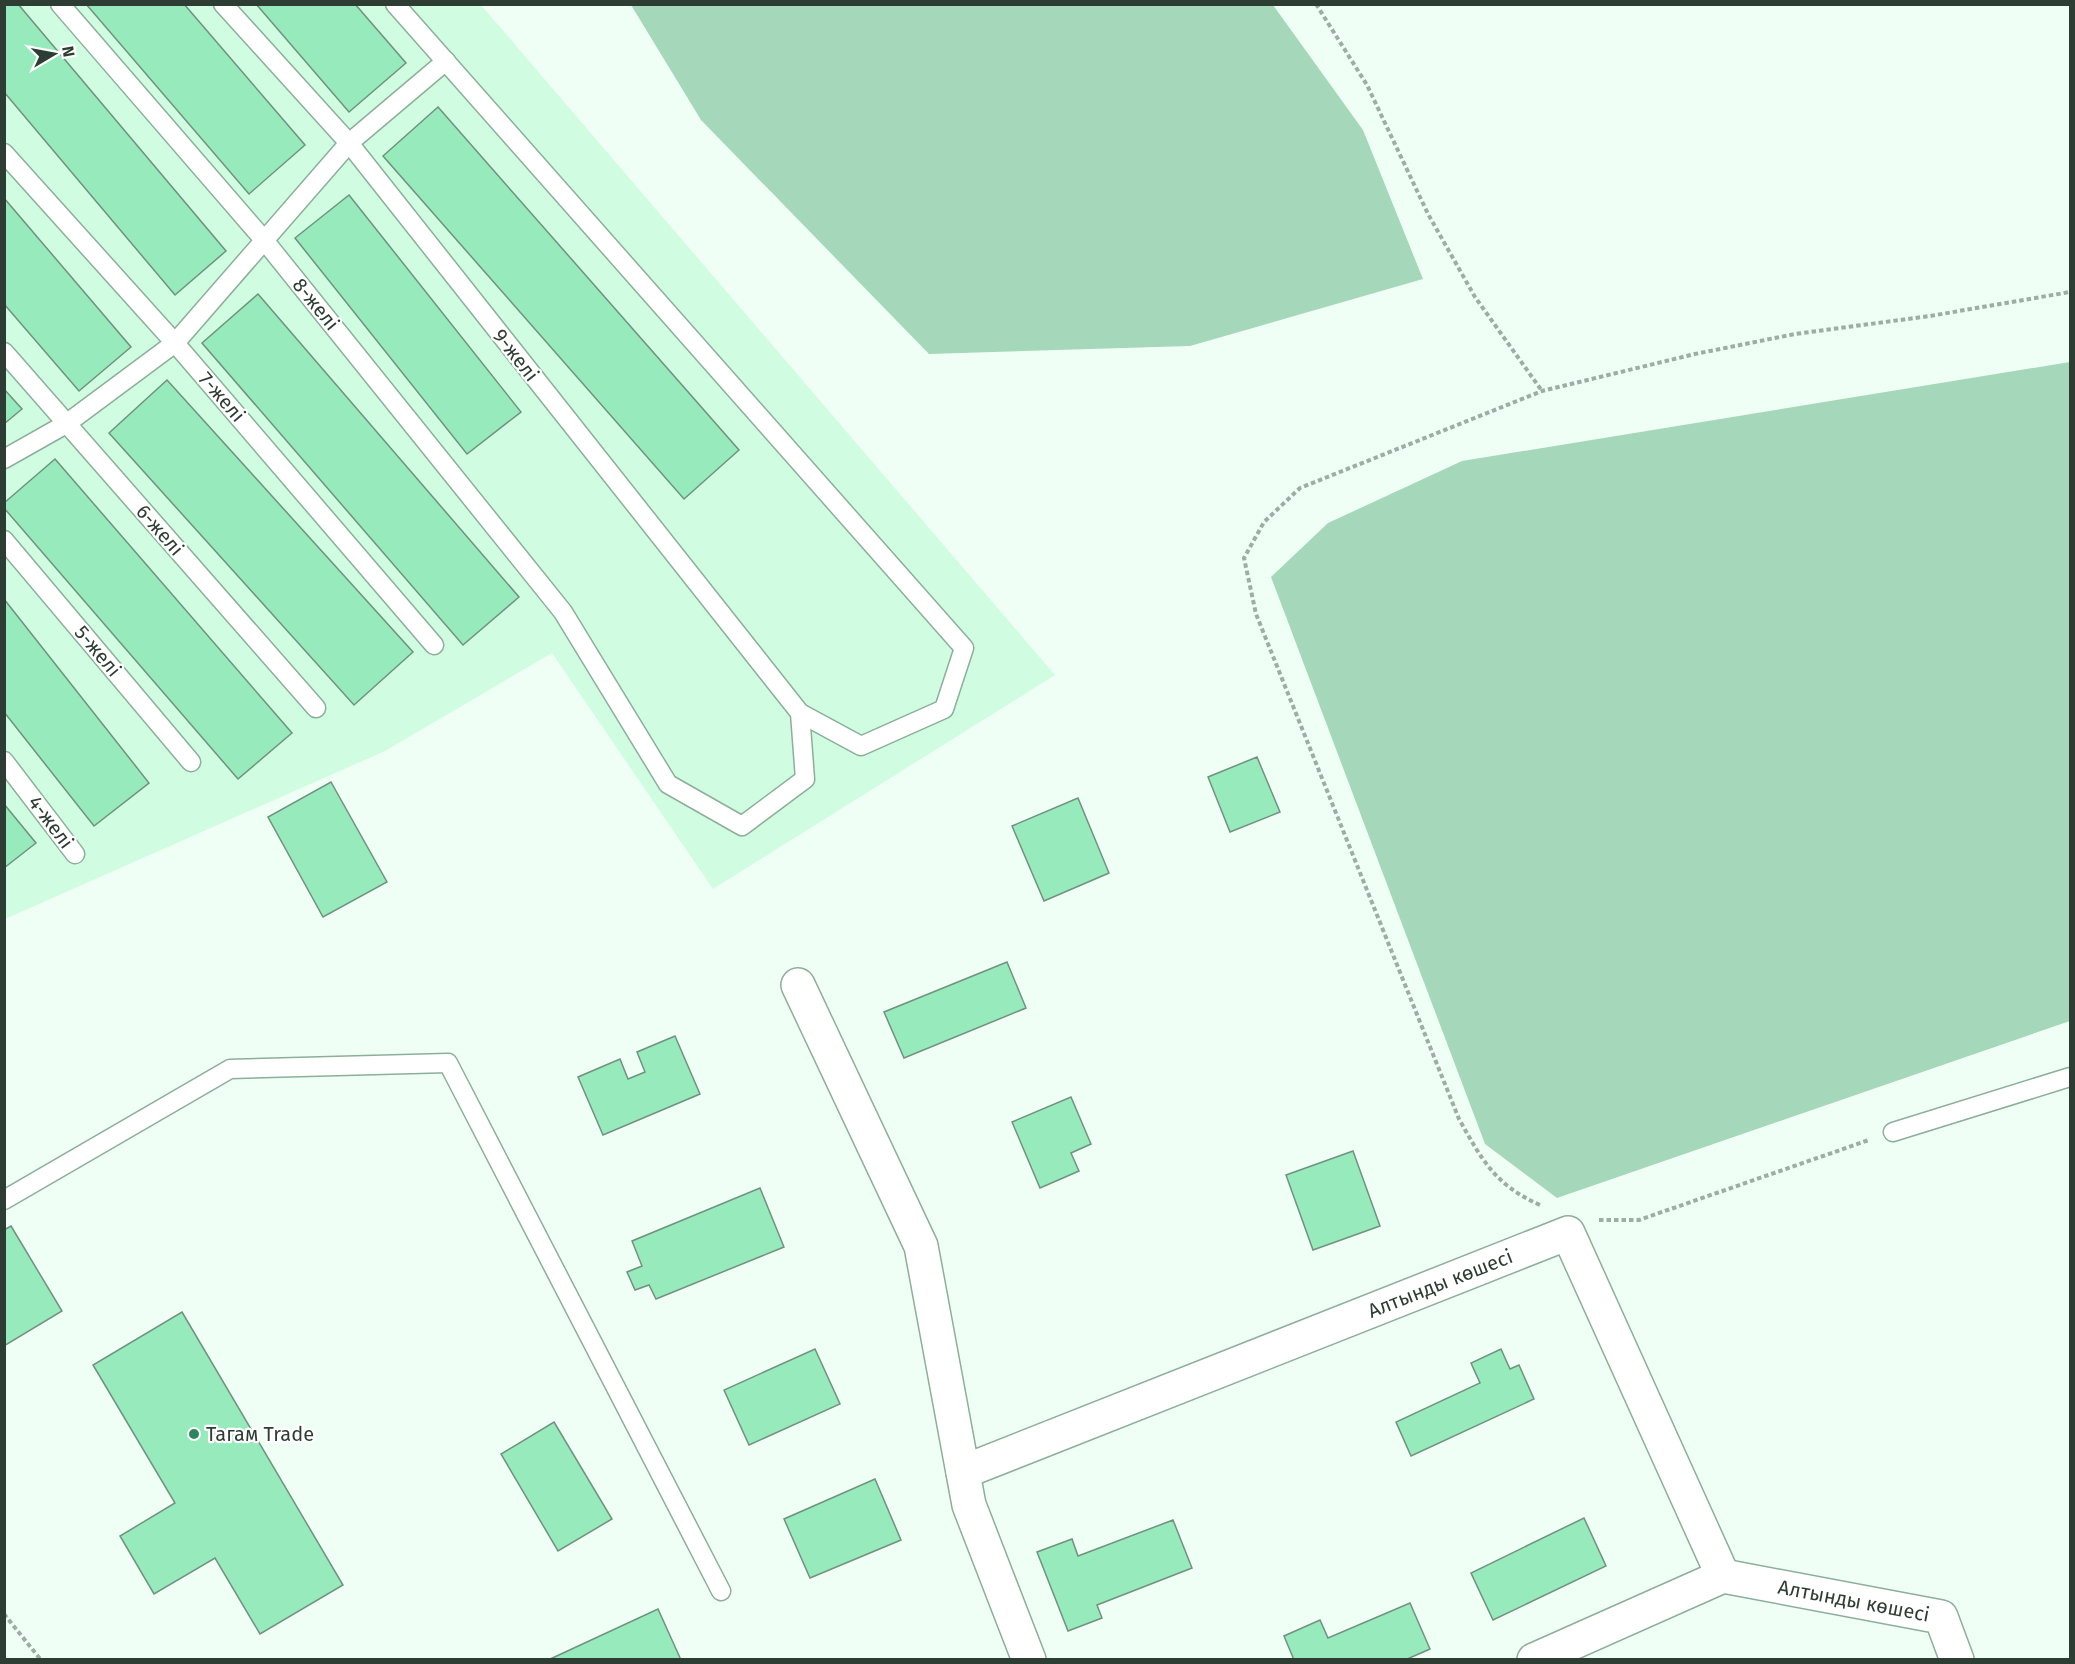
<svg xmlns="http://www.w3.org/2000/svg" width="2075" height="1664" viewBox="0 0 2075 1664" font-family="'Fira Sans',sans-serif">
	<style>
		.built { fill: #d0fde2 }
		.green { fill: #a5d8ba }
		.building { fill: #96eabb; stroke: #70927e; stroke-width: 1.5 }
		.lines { fill: none; stroke-linecap: round; stroke-linejoin: round }
		.service-casing { stroke: #8caf9a; stroke-width: 21 }
		.minor-casing { stroke: #8caf9a; stroke-width: 36 }
		.path { stroke: #9eada3; stroke-width: 4; stroke-dasharray: 4.5 3; stroke-linecap: butt }
		.service { stroke: #fff; stroke-width: 18 }
		.minor { stroke: #fff; stroke-width: 33 }
		.poi-dot { fill: #2d865b; stroke: #fff; stroke-width: 2 }
		.labels { text-anchor: middle; stroke-width: 4.5; stroke-linejoin: round; paint-order: stroke }
		.street-label { font-size: 20px; fill: #2e3d34; stroke: #fff }
		.poi-label { font-size: 20px; fill: #2e3d34; stroke: #fff; text-anchor: start }
	</style>
	<rect width="100%" height="100%" fill="#f0fff5"/>
	<path class="built" d="M5 5H481L1055 675 713 889 552 653 385 751 5 919Z"/>
	<g class="green">
		<path d="M631 5H1273L1363 130 1423 279 1190 346 929 354 701 120Z"/>
		<path d="M2070 362V1021L1557 1198 1485 1144 1271 577 1328 523 1462 461Z"/>
	</g>
	<g class="building">
		<path d="M4 4H18L226 251 175 295 4 92Z"/>
		<path d="M86 4H184L305 145 249 194Z"/>
		<path d="M256 4H355L406 63 349 112Z"/>
		<path d="M438 107 739 450 684 499 383 156Z"/>
		<path d="M349 195 521 412 467 454 295 238Z"/>
		<path d="M4 198 131 347 79 391 4 304Z"/>
		<path d="M258 294 519 597 463 645 202 343Z"/>
		<path d="M167 380 413 652 354 705 109 433Z"/>
		<path d="M4 389 22 409 4 424Z"/>
		<path d="M55 459 292 733 238 779 4 508V503Z"/>
		<path d="M4 599 149 783 94 826 4 712Z"/>
		<path d="M1257 757 1280 812 1230 832 1208 777Z"/>
		<path d="M331 782 387 882 323 917 268 817Z"/>
		<path d="M1078 798 1109 873 1044 901 1012 826Z"/>
		<path d="M4 804 36 843 4 868Z"/>
		<path d="M1007 962 1026 1008 904 1058 884 1012Z"/>
		<path d="M675 1036 700 1094 603 1135 578 1077 620 1059 628 1079 645 1072 637 1052Z"/>
		<path d="M1071 1097 1091 1144 1071 1153 1079 1171 1040 1188 1012 1122Z"/>
		<path d="M1353 1151 1380 1226 1313 1250 1286 1175Z"/>
		<path d="M760 1188 784 1247 656 1299 649 1285 635 1290 627 1272 642 1266 632 1241Z"/>
		<path d="M11 1226 62 1311 4 1346V1230Z"/>
		<path d="M182 1312 343 1585 260 1634 215 1558 154 1594 120 1536 175 1503 93 1365Z"/>
		<path d="M815 1349 840 1404 749 1445 724 1390Z"/>
		<path d="M1501 1349 1510 1369 1519 1365 1534 1399 1411 1456 1396 1422 1480 1383 1471 1363Z"/>
		<path d="M554 1422 612 1519 558 1551 501 1454Z"/>
		<path d="M875 1479 901 1540 810 1578 784 1519Z"/>
		<path d="M1584 1518 1606 1566 1493 1620 1471 1573Z"/>
		<path d="M1173 1520 1192 1568 1097 1605 1102 1618 1068 1631 1037 1552 1072 1539 1078 1556Z"/>
		<path d="M1410 1603 1430 1649 1405 1660H1294L1284 1636 1320 1620 1328 1638Z"/>
		<path d="M658 1609 681 1660H548Z"/>
	</g>
	<g class="lines">
		<defs>
			<g id="service">
				<path d="M60 4 264 240 563 612 668 784 742 826 805 779 800 713"/>
				<path d="M223 4 349 143 800 713 861 746 944 709 964 648 395 4"/>
				<path d="M4 153 175 343 434 645"/>
				<path d="M4 352 316 708"/>
				<path d="M4 459 66 424 175 343 349 143 446 61"/>
				<path d="M4 540 191 762"/>
				<path d="M4 761 75 854"/>
				<path d="M1893 1132 2070 1077"/>
				<path d="M4 1200 230 1069 448 1063 721 1591"/>
			</g>
			<g id="minor">
				<path d="M798 985 921 1246 969 1505 1029 1660"/>
				<path id="s1" d="M963 1472 1568 1233 1723 1576"/>
				<path id="s2" d="M1534 1660 1723 1576 1941 1617 1957 1660"/>
			</g>
		</defs>
		<use href="#service" class="service-casing"/>
		<use href="#minor" class="minor-casing"/>
		<g class="path">
			<path d="M1316 4 1367 85 1428 214 1475 297 1542 391"/>
			<path d="M1540 1205C1495 1185 1482 1160 1459 1119L1256 614 1244 558 1264 522 1300 488 1542 391 1695 354 1795 334 1930 316 2070 292"/>
			<path d="M1599 1220H1639L1869 1140"/>
			<path d="M4 1614 41 1660"/>
		</g>
		<use href="#service" class="service"/>
		<use href="#minor" class="minor"/>
	</g>
	<circle class="poi-dot" cx="194" cy="1434" r="6"/>
	<g class="labels">
		<g class="street-label">
			<text transform="translate(316 304) rotate(51)" y="7">8-желі</text>
			<text transform="translate(516 355) rotate(52)" y="7">9-желі</text>
			<text transform="translate(222 397) rotate(49)" y="7">7-желі</text>
			<text transform="translate(160 530) rotate(49)" y="7">6-желі</text>
			<text transform="translate(98 651) rotate(50)" y="7">5-желі</text>
			<text transform="translate(51 822) rotate(53)" y="7">4-желі</text>
			<text dy="7" stroke="none"><textPath href="#s1" startOffset="513">Алтынды көшесі</textPath></text>
			<text dy="7" stroke="none"><textPath href="#s2" startOffset="340">Алтынды көшесі</textPath></text>
		</g>
		<g class="poi-label">
			<text x="206" y="1441">Тагам Trade</text>
		</g>
	</g>
	<rect width="2075" height="1664" fill="none" stroke="#2e3d34" stroke-width="12"/>
	<g transform="translate(54 54) rotate(80)" stroke="#ffffff" stroke-width="4.5" paint-order="stroke">
	<path d="M0-4.5L10 22L0 15L-10 22Z" fill="#2e3d34"/>
	<text y="-9" font-size="16" font-weight="bold" text-anchor="middle" fill="#2e3d34">N</text>
	</g>
</svg>
